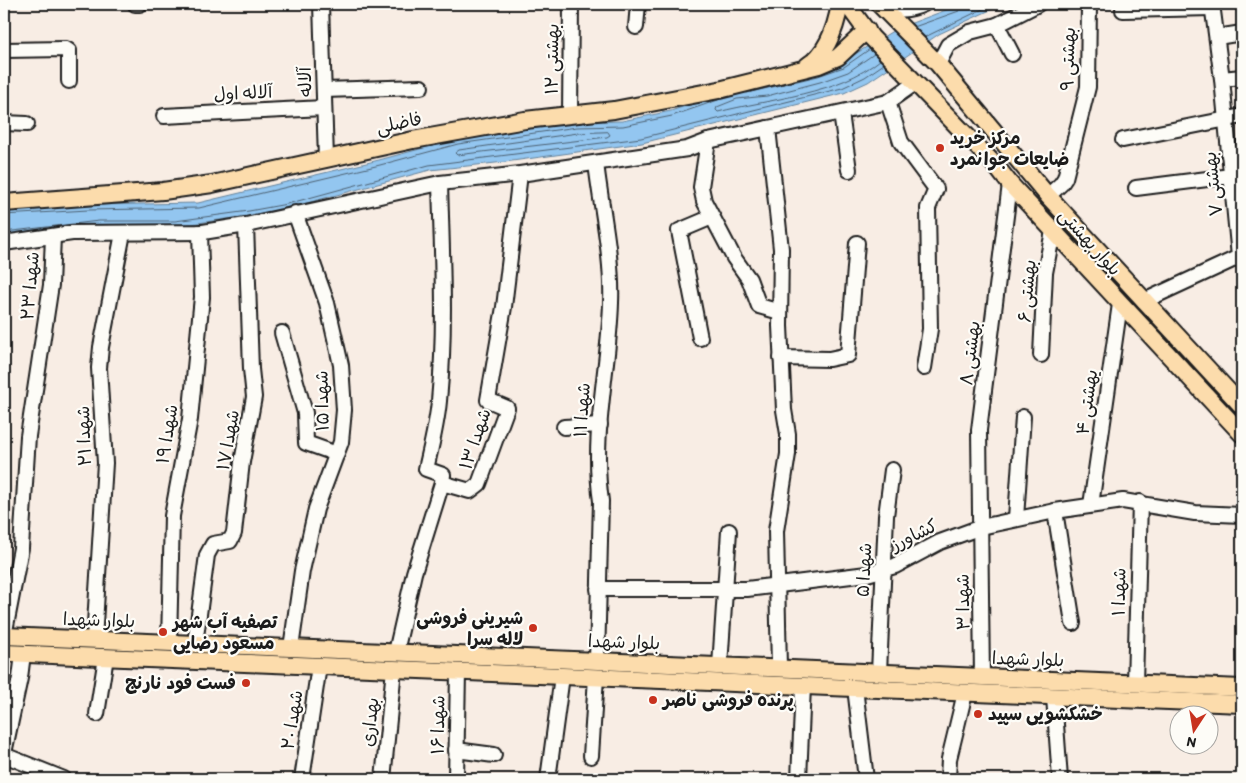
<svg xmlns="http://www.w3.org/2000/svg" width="1246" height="783" viewBox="0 0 1246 783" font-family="Itim,'Playpen Sans Arabic',sans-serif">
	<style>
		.water { fill: #93c6f0; stroke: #63829b }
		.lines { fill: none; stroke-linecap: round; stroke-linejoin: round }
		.shore { stroke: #4c6071; stroke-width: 1 }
		.minor-casing { stroke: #1c1c1c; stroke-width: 18 }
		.major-casing { stroke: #1c1c1c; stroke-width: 20 }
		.minor { stroke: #fdfcf7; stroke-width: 14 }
		.major { stroke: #fcdcac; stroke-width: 16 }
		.poi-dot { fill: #c8321e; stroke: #fdfcf7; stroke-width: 2 }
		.labels { text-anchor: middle; stroke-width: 4.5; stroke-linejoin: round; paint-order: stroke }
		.street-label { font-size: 18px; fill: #1c1c1c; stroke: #fdfcf7 }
		.poi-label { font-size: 18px; font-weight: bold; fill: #1c1c1c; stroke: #fdfcf7; text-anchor: start }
	</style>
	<rect width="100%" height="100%" fill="#f8ede4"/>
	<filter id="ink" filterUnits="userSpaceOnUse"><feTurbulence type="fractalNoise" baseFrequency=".02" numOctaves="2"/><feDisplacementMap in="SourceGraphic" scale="10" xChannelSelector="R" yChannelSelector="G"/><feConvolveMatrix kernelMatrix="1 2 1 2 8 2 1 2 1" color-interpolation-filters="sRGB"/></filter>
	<g filter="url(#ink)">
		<path class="water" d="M962 4H1003L939 34 868 82 844 93 642 143 505 162 430 170 288 208 249 216 176 226 4 237V210L87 205 198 203 379 160 457 139 577 122 622 121 671 111 719 94 842 62 896 29Z"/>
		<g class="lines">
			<g class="shore">
				<path d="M914 27 959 11 962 4"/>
				<path d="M925 37 993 4"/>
				<path d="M874 54 848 72 820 82 767 96 737 99 717 107 716 110 718 112C769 99 839 94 880 60"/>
				<path d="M747 93 818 76 844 67 870 49"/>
				<path d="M608 132 610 135 607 137 457 155 455 153 459 150 578 133Z"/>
				<path d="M4 215 88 210 199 208 380 165 458 144 577 127 623 126 672 116 718 100"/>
				<path d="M4 232 99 221H175L249 211 287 204 429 165 641 138 842 88 865 77 884 64"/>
			</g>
			<defs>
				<g id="minor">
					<path d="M135 4H140"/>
					<path d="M321 4 326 159"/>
					<path d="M881 6C898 11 908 11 924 4"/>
					<path d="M1123 10 1212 8"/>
					<path d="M997 25 1012 54"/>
					<path d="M636 27 638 4"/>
					<path d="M1217 37 1242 33"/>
					<path d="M4 50 66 49 69 51V81"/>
					<path d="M938 64 948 45 970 32 997 25 1038 4"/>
					<path d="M1222 79 1242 77"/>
					<path d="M324 90 421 87"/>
					<path d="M888 102 901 142 936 189 928 208 930 329 924 368"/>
					<path d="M841 113 849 170"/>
					<path d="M570 115 571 4"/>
					<path d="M164 116 324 108"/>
					<path d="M4 123 27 124"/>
					<path d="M768 128 781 249 780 326 784 410 788 434V454L776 531 779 668"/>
					<path d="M1123 140 1242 116"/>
					<path d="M708 141 701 187 704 201 734 258 749 279 759 306 780 312"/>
					<path d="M1229 155 1242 153"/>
					<path d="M596 163C601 207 613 258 611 303 609 369 591 434 601 501L597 661"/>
					<path d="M440 183C442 256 446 328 439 401 437 424 431 447 426 469L443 475 442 483"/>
					<path d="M1136 188 1231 176"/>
					<path d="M1048 196 1061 184 1065 178 1088 87 1089 4"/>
					<path d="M4 243 72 233 203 232 246 225 440 183 520 174 687 149 708 141 888 102 915 83"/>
					<path d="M1144 301 1239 257 1222 79 1212 4"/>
					<path d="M282 333 305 413 306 443 337 454"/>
					<path d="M700 338 679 231 712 217"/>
					<path d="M1041 355 1045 273 1053 231"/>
					<path d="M781 358 829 359 848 355 857 243"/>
					<path d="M564 427 600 425"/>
					<path d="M1091 505 1120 304"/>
					<path d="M1055 511 1073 623"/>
					<path d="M1016 518 1023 417"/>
					<path d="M598 589H747L867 574 895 566 940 542 981 527 1055 511 1123 501 1195 513 1242 515"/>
					<path d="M4 636 21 548 28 436 51 285 53 236"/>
					<path d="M94 640 105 463 99 368 101 347 123 233"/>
					<path d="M169 643 172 516 190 419 202 297 200 232"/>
					<path d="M195 644 207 555 213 544 230 541 234 533 242 462 254 397 251 369 246 225"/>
					<path d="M291 648 302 571 316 509 341 442 344 410 341 365 327 303 295 213"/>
					<path d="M396 652 414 573 442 483 470 491 479 484 507 408 488 400 504 307 520 174"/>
					<path d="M720 666 729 531"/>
					<path d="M879 672 886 516 892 470"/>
					<path d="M982 677 979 430 1010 184"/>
					<path d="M1135 683 1140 502"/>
					<path d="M855 688 866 779"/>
					<path d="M1054 697 1060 779"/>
					<path d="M97 714 106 657"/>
					<path d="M456 750 494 755"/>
					<path d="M4 753 20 678 23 654"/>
					<path d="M4 755 64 779"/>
					<path d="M591 756 596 677"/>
					<path d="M302 779 319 666"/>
					<path d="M383 779 394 669"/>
					<path d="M456 779 458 672"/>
					<path d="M548 779 562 676"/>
					<path d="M799 779 803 686"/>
					<path d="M948 779 949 759 965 693"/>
				</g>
				<g id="major">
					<path d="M847 4 871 37 996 166 1010 184 1242 434"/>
					<path d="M879 4 938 64 1048 196 1242 406"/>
					<path d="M807 66C828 53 836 27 840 4"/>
					<path d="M4 203 163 191 212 184 413 140 525 120 614 110 719 90 819 65 838 57 867 30"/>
					<path d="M4 636 1242 688"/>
					<path d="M4 653 1242 704"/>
				</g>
			</defs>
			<use href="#minor" class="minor-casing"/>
			<use href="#major" class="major-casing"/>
			<use href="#minor" class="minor"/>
			<use href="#major" class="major"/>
		</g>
	</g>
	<g class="poi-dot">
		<circle cx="940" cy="148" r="5"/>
		<circle cx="533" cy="628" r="5"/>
		<circle cx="163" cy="632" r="5"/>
		<circle cx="246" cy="683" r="5"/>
		<circle cx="653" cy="700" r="5"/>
		<circle cx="978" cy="714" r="5"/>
	</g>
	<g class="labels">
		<g class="street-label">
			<text transform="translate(552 59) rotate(-89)" y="6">بهشتی ۱۲</text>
			<text transform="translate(1068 59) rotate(-88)" y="6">بهشتی ۹</text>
			<text transform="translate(305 82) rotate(-92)" y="6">آلاله</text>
			<text transform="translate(243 93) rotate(-3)" y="6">آلاله اول</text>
			<text transform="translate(399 123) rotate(-12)" y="6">فاضلی</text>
			<text transform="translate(1213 184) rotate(-96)" y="6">بهشتی ۷</text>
			<text transform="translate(1090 242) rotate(48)" y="6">بلوار بهشتی</text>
			<text transform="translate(30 286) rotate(-85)" y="6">شهدا ۲۳</text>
			<text transform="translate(1027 291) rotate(-85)" y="6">بهشتی ۶</text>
			<text transform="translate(970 353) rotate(-83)" y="6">بهشتی ۸</text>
			<text transform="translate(322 401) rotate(-91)" y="6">شهدا ۱۵</text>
			<text transform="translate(1087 402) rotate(-82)" y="6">یهشتی ۴</text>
			<text transform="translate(582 410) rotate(-86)" y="6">شهدا ۱۱</text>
			<text transform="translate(167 434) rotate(-81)" y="6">شهدا ۱۹</text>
			<text transform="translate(84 436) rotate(-92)" y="6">شهدا ۲۱</text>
			<text transform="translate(475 439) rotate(-71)" y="6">شهدا ۱۳</text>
			<text transform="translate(228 440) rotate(-80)" y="6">شهدا ۱۷</text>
			<text transform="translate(914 535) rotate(-26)" y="6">کشاورز</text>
			<text transform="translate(864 570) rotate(-87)" y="6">شهدا ۵</text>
			<text transform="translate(1119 592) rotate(-89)" y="6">شهدا ۱</text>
			<text transform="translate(963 602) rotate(-91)" y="6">شهدا ۳</text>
			<text transform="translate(99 620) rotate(2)" y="6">بلوار شهدا</text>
			<text transform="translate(624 642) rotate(2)" y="6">بلوار شهدا</text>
			<text transform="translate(1028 659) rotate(2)" y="6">بلوار شهدا</text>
			<text transform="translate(292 720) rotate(-81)" y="6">شهدا ۲۰</text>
			<text transform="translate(370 722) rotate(-84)" y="6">بهداری</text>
			<text transform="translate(438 725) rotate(-89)" y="6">شهدا ۱۶</text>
		</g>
		<g class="poi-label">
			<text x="950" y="144">مرکز خرید<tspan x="950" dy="21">ضایعات جوانمرد</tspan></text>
			<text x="523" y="624" text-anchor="end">شیرینی فروشی<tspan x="523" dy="21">لاله سرا</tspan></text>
			<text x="173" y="628">تصفیه آب شهر<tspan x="173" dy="21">مسعود رضایی</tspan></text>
			<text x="236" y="689" text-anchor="end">فست فود نارنج</text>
			<text x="663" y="706">پرنده فروشی ناصر</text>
			<text x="988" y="720">خشکشویی سپید</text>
		</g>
	</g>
	<rect width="1246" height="783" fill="none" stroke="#fdfcf7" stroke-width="20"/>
	<rect x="10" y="10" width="1226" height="763" fill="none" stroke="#1c1c1c" stroke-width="2" filter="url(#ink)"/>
	<g transform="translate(1194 730) rotate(192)"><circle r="24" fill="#fdfcf7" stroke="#a3a29f"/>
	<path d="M0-4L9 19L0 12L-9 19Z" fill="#c8321e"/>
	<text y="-8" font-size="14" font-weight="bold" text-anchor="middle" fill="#1c1c1c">N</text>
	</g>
</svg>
